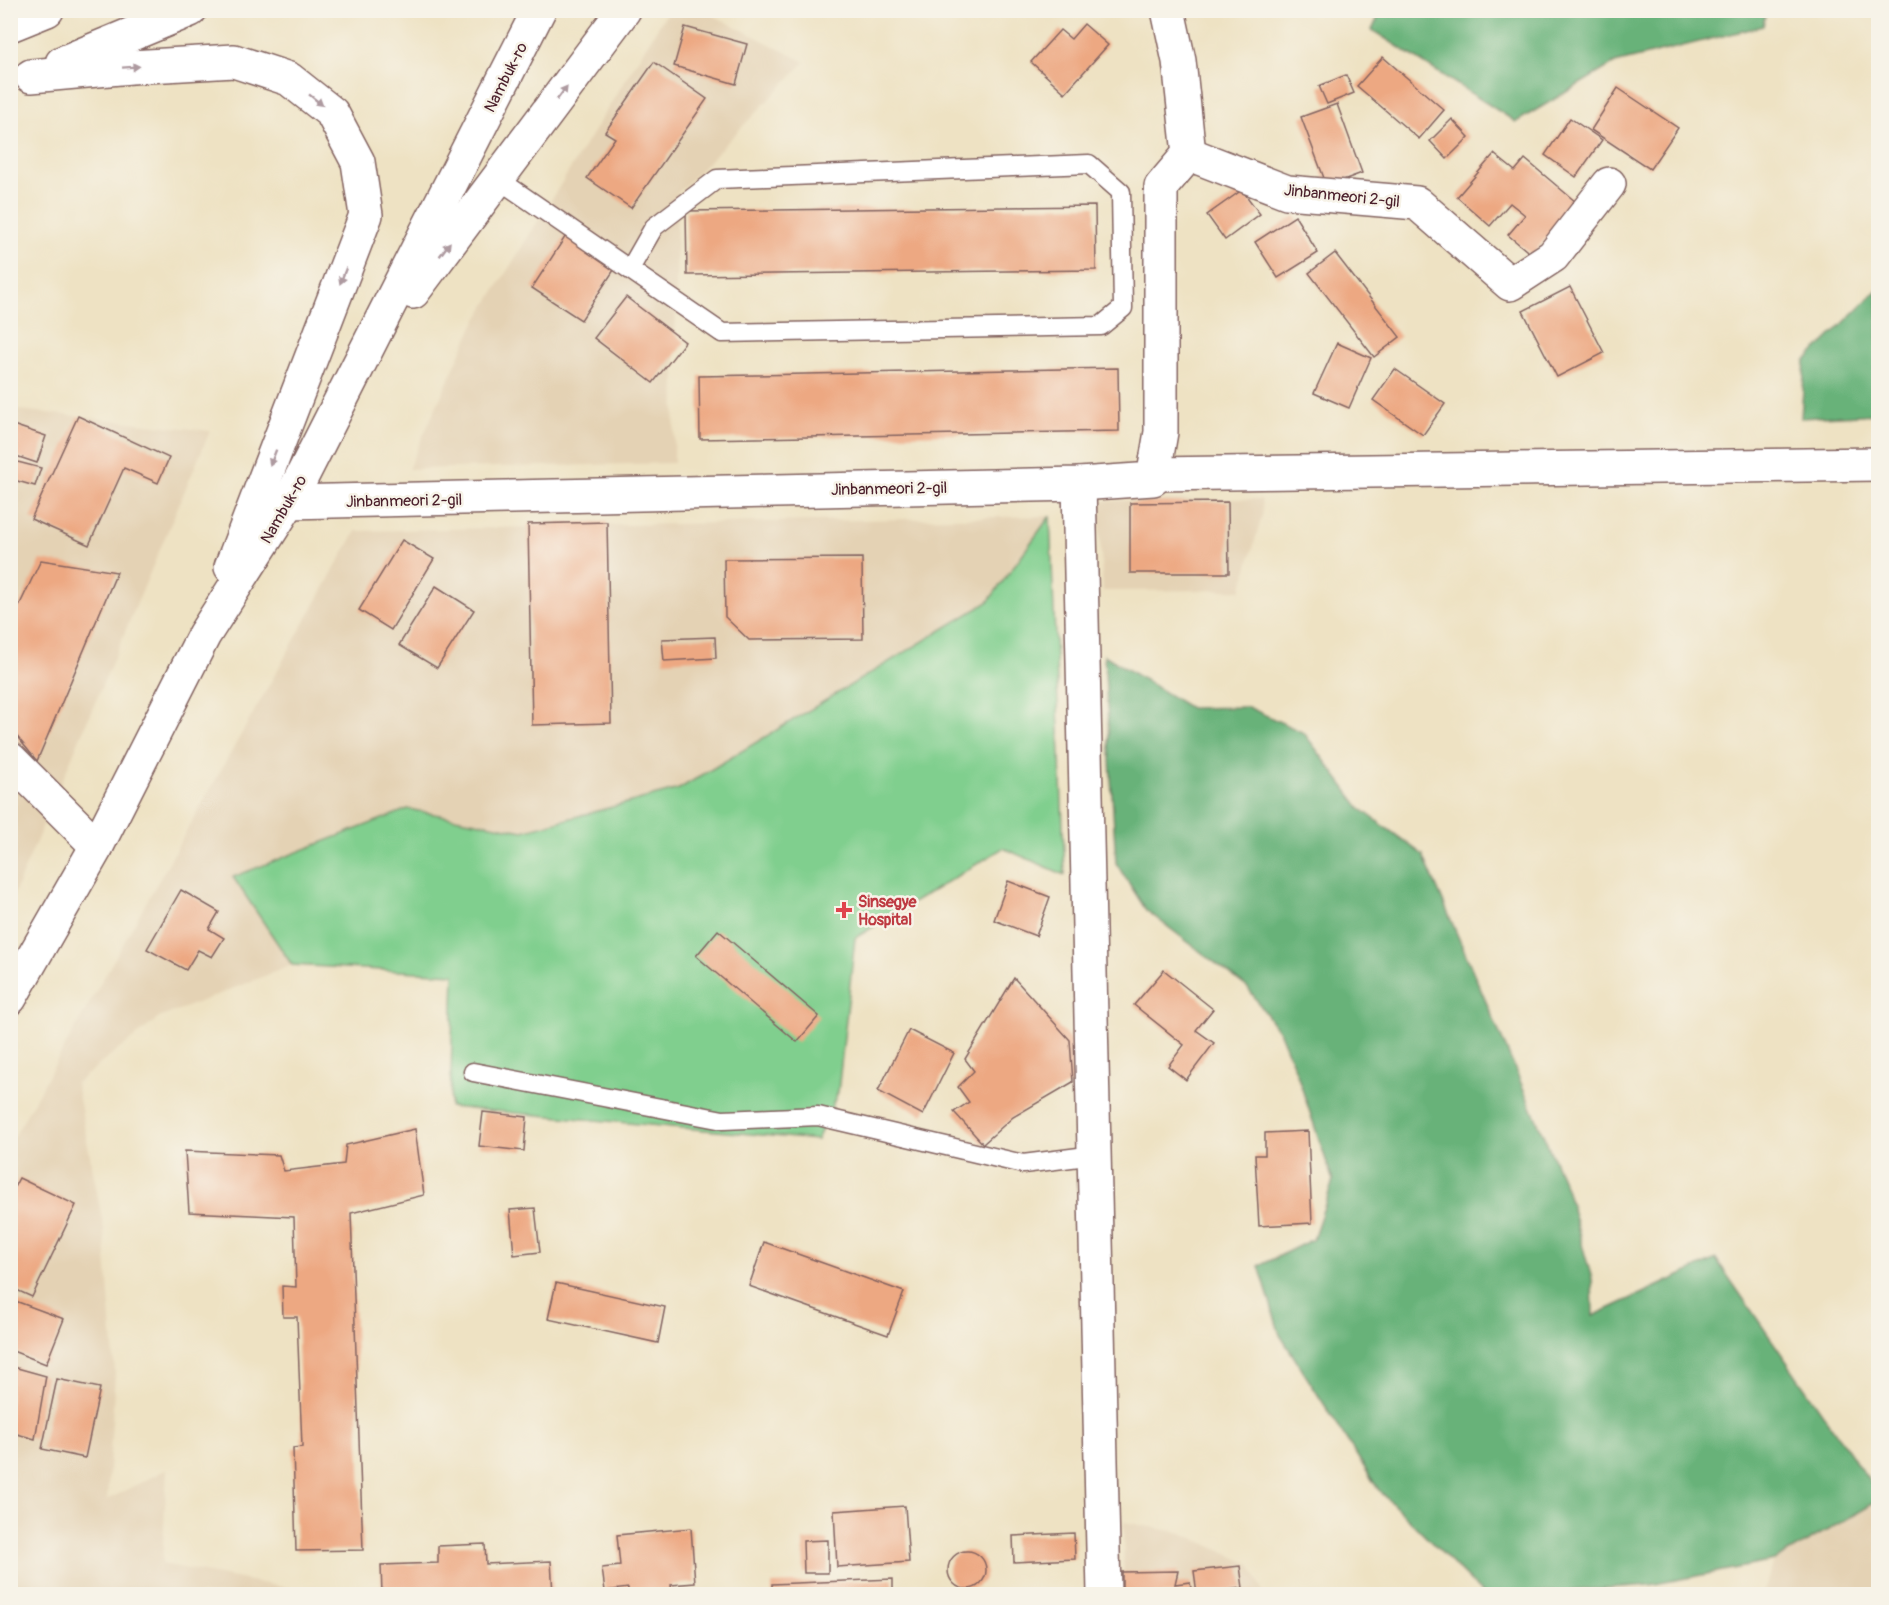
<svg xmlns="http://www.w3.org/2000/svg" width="1889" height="1605" viewBox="0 0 1889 1605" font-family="Pangolin,sans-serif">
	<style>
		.built { fill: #e4d2b4 }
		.green { fill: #80cf8e; stroke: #65775c; stroke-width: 1.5 }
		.forest { fill: #68b279; stroke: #596852; stroke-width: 1.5 }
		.building { fill: #eda882 }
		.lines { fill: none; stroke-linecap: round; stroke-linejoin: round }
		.service-casing { stroke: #836360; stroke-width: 21 }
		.minor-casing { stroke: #836360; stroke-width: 36 }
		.secondary-casing { stroke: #836360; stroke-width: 36 }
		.service { stroke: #fff; stroke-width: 18 }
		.minor { stroke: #fff; stroke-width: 33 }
		.secondary { stroke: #fff; stroke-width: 33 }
		.oneway { fill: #ae9aa0 }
		.health-dot { fill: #e0444e; stroke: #f7f3e8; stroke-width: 2 }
		.labels { text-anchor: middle; stroke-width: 5; stroke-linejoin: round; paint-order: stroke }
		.street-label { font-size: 16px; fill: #4a1f2b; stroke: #f7f3e8 }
		.health-label { font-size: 16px; font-weight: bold; fill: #be3a42; stroke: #f7f3e8; text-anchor: start }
	</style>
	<rect width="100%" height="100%" fill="#f7f3e8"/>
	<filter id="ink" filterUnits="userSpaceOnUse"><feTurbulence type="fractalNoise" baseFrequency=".0167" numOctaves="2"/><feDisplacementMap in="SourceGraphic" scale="12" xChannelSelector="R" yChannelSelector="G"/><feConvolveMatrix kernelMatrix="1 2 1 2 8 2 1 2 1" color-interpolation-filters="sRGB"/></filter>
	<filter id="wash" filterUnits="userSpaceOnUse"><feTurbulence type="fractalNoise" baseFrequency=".008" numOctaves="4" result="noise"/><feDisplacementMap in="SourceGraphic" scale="24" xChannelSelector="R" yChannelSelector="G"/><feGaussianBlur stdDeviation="1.35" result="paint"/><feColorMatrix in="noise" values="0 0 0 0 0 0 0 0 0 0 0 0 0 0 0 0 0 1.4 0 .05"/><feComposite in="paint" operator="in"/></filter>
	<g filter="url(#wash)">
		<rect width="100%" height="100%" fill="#eee2c3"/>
		<g class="built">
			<path d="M668 11H705L805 62 677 194 674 463 408 469 473 326Z"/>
			<path d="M11 409 210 431 11 901Z"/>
			<path d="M1261 499 1263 512 1241 590 1103 591 1098 501Z"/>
			<path d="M1050 516 988 602 679 789 523 831 408 809 233 877 292 965 159 1018 76 1083 104 1229 115 1374 107 1500 167 1469 162 1564 319 1594H11V1142L356 531Z"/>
			<path d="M1878 1501V1594H1763L1774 1561Z"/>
			<path d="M1124 1522 1182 1533 1250 1564 1264 1594H1123Z"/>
		</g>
		<path class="green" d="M1050 516 1065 875 1003 848 855 938 838 1092 817 1140 450 1107 454 974 292 965 233 877 408 809 523 831 679 789 988 602Z"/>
		<g class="forest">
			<path d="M1381 11V10L1766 11 1763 26 1615 63 1516 122 1372 30Z"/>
			<path d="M1878 289V414L1801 418 1805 361Z"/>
			<path d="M1104 655 1190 708 1248 707 1304 733 1361 809 1423 855 1566 1188 1592 1279 1593 1316 1716 1259 1878 1494V1501L1774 1561 1650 1585 1527 1594H1483L1378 1489 1280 1335 1259 1266 1313 1239 1333 1181 1296 1071 1280 1033 1248 988 1146 910 1116 863Z"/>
		</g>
		<g id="blocks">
			<g class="building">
				<path d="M1084 24 1108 45 1065 93 1031 62 1060 30 1071 39Z"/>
				<path d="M685 27 747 44 736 84 674 66Z"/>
				<path d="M1383 57 1444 110 1419 139 1357 86Z"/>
				<path d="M654 62 707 99 631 208 587 178 615 138 605 132Z"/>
				<path d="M1346 75 1354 93 1327 104 1319 86Z"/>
				<path d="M1618 88 1678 128 1650 169 1591 130Z"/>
				<path d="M1337 104 1362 173 1327 186 1301 117Z"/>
				<path d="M1570 118 1602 140 1576 177 1545 155Z"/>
				<path d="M1452 119 1469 137 1447 159 1430 141Z"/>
				<path d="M1494 154 1515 171 1525 159 1576 202 1532 255 1508 235 1525 215 1510 203 1490 226 1457 197Z"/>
				<path d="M1242 190 1260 214 1225 240 1207 215Z"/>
				<path d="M1095 206 1096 270 687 275 686 211Z"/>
				<path d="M1295 216 1318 253 1278 278 1255 242Z"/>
				<path d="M567 234 616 267 581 320 532 288Z"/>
				<path d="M1335 253 1400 337 1374 357 1309 273Z"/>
				<path d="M1570 287 1604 353 1557 377 1523 311Z"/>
				<path d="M626 297 685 342 653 383 594 338Z"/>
				<path d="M1337 343 1371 358 1349 408 1314 393Z"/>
				<path d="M1118 368 1119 431 700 439 699 376Z"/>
				<path d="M1395 369 1445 404 1423 435 1373 400Z"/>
				<path d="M78 416 169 458 158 483 124 468 89 545 31 519Z"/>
				<path d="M10 424 46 436 37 463 10 454Z"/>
				<path d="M10 460 41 468 35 486 10 479Z"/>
				<path d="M1228 502 1229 573H1130V503Z"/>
				<path d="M607 522 611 723 532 725 528 524Z"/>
				<path d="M402 540 434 559 391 630 359 610Z"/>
				<path d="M862 558 863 639 749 640 725 617 724 559Z"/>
				<path d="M41 560 117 572 37 761 10 728V625Z"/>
				<path d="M436 586 474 610 437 668 399 645Z"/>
				<path d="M715 637 716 658 664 661 662 639Z"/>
				<path d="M1008 881 1050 897 1036 936 994 920Z"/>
				<path d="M181 890 219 912 209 929 224 938 212 957 198 950 186 970 147 949Z"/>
				<path d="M718 930 819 1016 797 1042 696 956Z"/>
				<path d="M1164 970 1213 1009 1196 1030 1214 1043 1186 1080 1168 1066 1184 1045 1134 1005Z"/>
				<path d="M1014 978 1070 1040 1073 1082 1013 1117 983 1144 954 1112 969 1102 958 1087 974 1071 965 1059Z"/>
				<path d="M909 1030 954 1053 923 1115 878 1091Z"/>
				<path d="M483 1112 527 1117 524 1151 479 1146Z"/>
				<path d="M415 1129 424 1195 351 1213 363 1550 296 1551 293 1448 302 1447 297 1317H283L282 1286 296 1287 294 1217 189 1212 185 1151 279 1155 284 1171 344 1164 346 1145Z"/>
				<path d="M1308 1131 1312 1223 1259 1226 1255 1155H1265V1133Z"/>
				<path d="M19 1178 76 1205 32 1297 10 1287V1195Z"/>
				<path d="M535 1208 540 1252 514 1255 510 1210Z"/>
				<path d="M764 1242 904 1292 888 1335 749 1286Z"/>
				<path d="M556 1283 665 1307 658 1343 548 1319Z"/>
				<path d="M10 1299 64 1319 46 1364 10 1350Z"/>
				<path d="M10 1366 46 1376 35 1439 10 1432Z"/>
				<path d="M57 1379 100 1388 85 1458 42 1449Z"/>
				<path d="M905 1506 909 1562 837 1567 834 1511Z"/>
				<path d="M691 1528 695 1583 671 1585 672 1594H628V1588L605 1591 602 1568 620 1566 617 1535Z"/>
				<path d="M1074 1533 1075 1559 1014 1562 1013 1536Z"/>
				<path d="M828 1540V1573H804L803 1541Z"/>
				<path d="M485 1544 486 1564 551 1561 553 1594H382L381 1565 438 1563V1546Z"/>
				<circle cx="967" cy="1570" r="19"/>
				<path d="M1240 1566 1243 1588 1197 1594 1194 1571Z"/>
				<path d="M1178 1571 1175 1584 1190 1582 1192 1594H1122V1572Z"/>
				<path d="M893 1579V1594H772V1584Z"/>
				<path d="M1254 1591 1255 1594H1238V1593Z"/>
			</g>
		</g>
	</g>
	<g filter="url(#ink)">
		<use href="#blocks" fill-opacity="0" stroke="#836360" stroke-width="1.5"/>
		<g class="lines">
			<defs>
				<g id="service">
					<path d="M498 179 722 333 1101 326 1123 308 1121 192 1089 164 717 179 654 227 630 269"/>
					<path d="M473 1072 723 1120 818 1116 1023 1164 1095 1155"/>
				</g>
				<g id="minor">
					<path d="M1189 154 1287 192 1417 203 1510 284 1553 256 1609 184"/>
					<path d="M1154 474 1878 464"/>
					<path d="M1079 484 1104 1594"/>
					<path d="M289 502 1079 484 1153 479 1161 432V187L1189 154 1179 61 1168 10"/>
					<path d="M10 759 97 846"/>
				</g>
				<g id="secondary">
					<path d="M10 25 47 10"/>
					<path d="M62 63 190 10"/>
					<path d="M31 76 131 67 234 61 289 79 332 113 358 162 366 215 231 567"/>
					<path d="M413 292 624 10"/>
					<path d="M10 998 97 846 204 635 289 502 539 10"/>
				</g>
			</defs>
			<use href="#service" class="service-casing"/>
			<use href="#minor" class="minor-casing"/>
			<use href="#secondary" class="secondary-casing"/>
			<use href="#service" class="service"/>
			<use href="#minor" class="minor"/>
			<use href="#secondary" class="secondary"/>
		</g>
		<defs><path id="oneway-solid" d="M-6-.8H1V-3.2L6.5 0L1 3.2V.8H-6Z" transform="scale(1.5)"/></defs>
		<g class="oneway">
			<use href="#oneway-solid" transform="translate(131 67) rotate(-4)"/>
			<use href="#oneway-solid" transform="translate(562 93) rotate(-53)"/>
			<use href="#oneway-solid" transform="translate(316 100) rotate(39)"/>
			<use href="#oneway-solid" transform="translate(445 249) rotate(-53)"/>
			<use href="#oneway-solid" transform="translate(343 276) rotate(111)"/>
			<use href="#oneway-solid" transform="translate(273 458) rotate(111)"/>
		</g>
	</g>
	<path class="health-dot" d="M841 901h6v6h6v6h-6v6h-6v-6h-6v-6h6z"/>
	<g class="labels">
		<g class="street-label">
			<text transform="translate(505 77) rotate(-63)" y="6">Nambuk-ro</text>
			<text transform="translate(1342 195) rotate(6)" y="6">Jinbanmeori 2-gil</text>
			<text transform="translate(889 488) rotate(-1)" y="6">Jinbanmeori 2-gil</text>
			<text transform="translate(404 500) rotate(-1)" y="6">Jinbanmeori 2-gil</text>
			<text transform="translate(283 509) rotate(-60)" y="6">Nambuk-ro</text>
		</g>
		<g class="health-label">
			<text x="858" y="907">Sinsegye<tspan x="858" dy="18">Hospital</tspan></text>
		</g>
	</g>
	<rect width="1889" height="1605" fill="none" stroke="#f7f3e8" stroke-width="36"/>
</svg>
